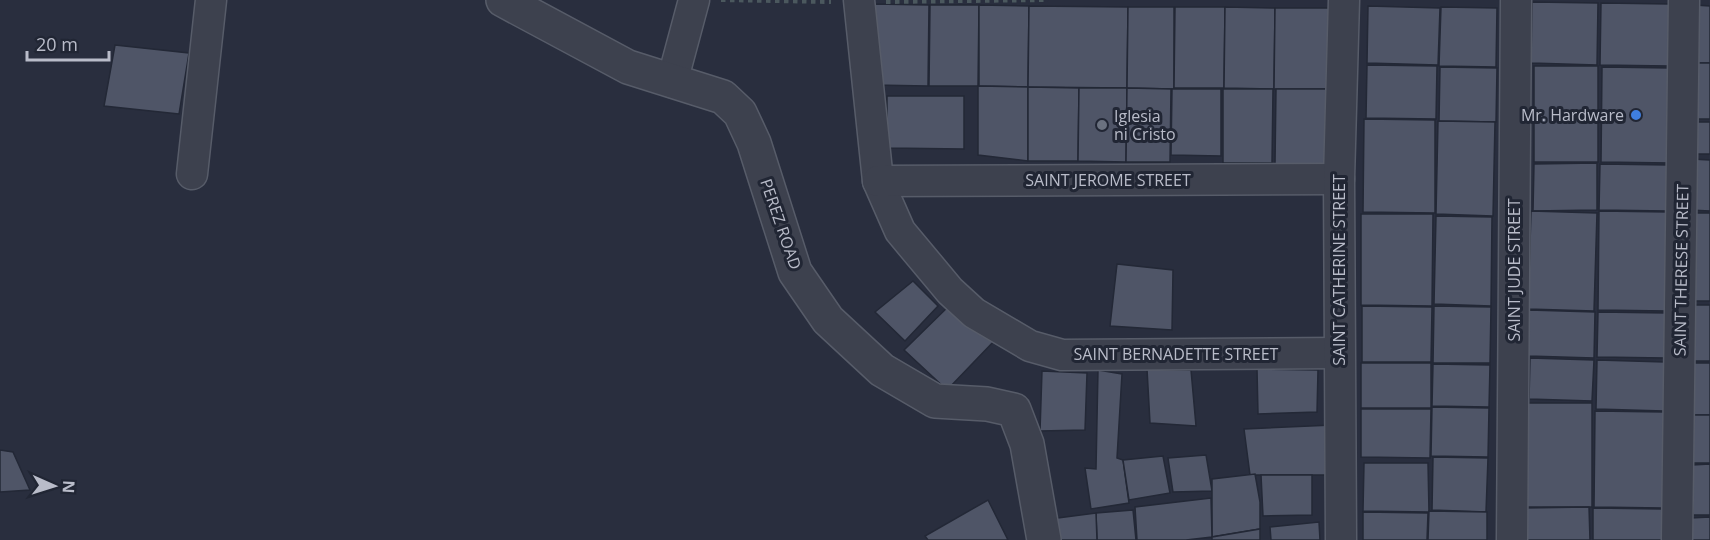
<svg xmlns="http://www.w3.org/2000/svg" width="1710" height="540" viewBox="0 0 1710 540" font-family="'Open Sans',sans-serif">
	<style>
		.building { fill: #4f5567; stroke: #232836; stroke-width: 1.5 }
		.lines { fill: none; stroke-linecap: round; stroke-linejoin: round }
		.minor-casing { stroke: #575c69; stroke-width: 33 }
		.tertiary-casing { stroke: #575c69; stroke-width: 36 }
		.path { stroke: #4b585e; stroke-width: 4; stroke-dasharray: 4.5 4.5; stroke-linecap: butt }
		.minor { stroke: #3d414e; stroke-width: 30 }
		.tertiary { stroke: #3d414e; stroke-width: 33 }
		.shop-dot { fill: #3f7fe0; stroke: #212634; stroke-width: 2 }
		.worship-dot { fill: #6b7280; stroke: #212634; stroke-width: 2 }
		.labels { text-anchor: middle; stroke-width: 6; stroke-linejoin: round; paint-order: stroke }
		.poi-label { font-size: 16px; fill: #b9bcc9; stroke: #212634; text-anchor: end }
		.street-label { font-size: 16px; fill: #b9bcc9; stroke: #212634 }
	</style>
	<rect width="100%" height="100%" fill="#292e3e"/>
	<g class="building">
		<path d="M1532 2 1598 3 1597 65 1531 63Z"/>
		<path d="M1601 3 1670 4 1669 66 1600 65Z"/>
		<path d="M873 4 929 5 928 86 873 85Z"/>
		<path d="M930 5H979L978 86H929Z"/>
		<path d="M979 5 1029 6 1028 87 979 86Z"/>
		<path d="M1694 5 1710 6V63H1693Z"/>
		<path d="M1029 6 1128 7 1127 88 1028 87Z"/>
		<path d="M1368 6 1440 8 1438 65 1367 63Z"/>
		<path d="M1128 7H1174V89L1127 88Z"/>
		<path d="M1175 7H1225L1224 88H1174Z"/>
		<path d="M1225 7 1275 8 1274 89 1224 88Z"/>
		<path d="M1441 7 1497 8 1496 67 1439 66Z"/>
		<path d="M1275 8H1332L1331 89H1274Z"/>
		<path d="M115 45 189 53 179 114 104 106Z"/>
		<path d="M1693 63H1710V119H1692Z"/>
		<path d="M1367 65 1437 66 1436 119 1366 118Z"/>
		<rect x="1534" y="66" width="64" height="96"/>
		<path d="M1440 67 1497 68 1496 122 1439 121Z"/>
		<path d="M1602 67 1671 68 1670 163 1601 162Z"/>
		<path d="M978 86 1028 87V161L978 155Z"/>
		<path d="M1028 87 1079 88 1078 161H1028Z"/>
		<path d="M1079 88H1127L1126 162 1078 161Z"/>
		<path d="M1127 88 1171 89 1170 162H1126Z"/>
		<path d="M1172 89H1221V156L1171 155Z"/>
		<path d="M1223 89H1273L1272 163H1223Z"/>
		<path d="M1276 89H1333V164H1275Z"/>
		<path d="M887 96H964V149L887 148Z"/>
		<path d="M1364 119 1435 120V213L1363 212Z"/>
		<path d="M1438 121 1495 122 1493 216 1436 214Z"/>
		<rect x="1691" y="122" width="19" height="32"/>
		<path d="M1691 159 1710 160V211L1690 210Z"/>
		<path d="M1597 163V210L1533 211 1534 164Z"/>
		<path d="M1600 164 1669 165 1668 211 1599 210Z"/>
		<path d="M1531 211 1597 213 1594 311 1528 309Z"/>
		<path d="M1599 211 1668 212 1667 311 1598 310Z"/>
		<path d="M1690 213H1710V301H1688Z"/>
		<path d="M1361 214H1433L1432 306 1361 305Z"/>
		<path d="M1436 216 1492 217 1491 306 1434 304Z"/>
		<path d="M1117 264 1173 270 1172 330 1110 326Z"/>
		<path d="M913 281 938 306 905 341 875 312Z"/>
		<path d="M955 300 996 339 947 390 904 350Z"/>
		<path d="M1690 305H1710V361H1691Z"/>
		<path d="M1362 306 1432 307 1431 362H1362Z"/>
		<path d="M1434 306 1491 307 1490 363H1433Z"/>
		<path d="M1529 310 1595 312 1594 358 1528 356Z"/>
		<path d="M1598 312 1667 313 1666 358 1597 357Z"/>
		<path d="M1530 358 1594 360 1592 401 1529 399Z"/>
		<path d="M1597 360 1665 362 1664 411 1596 409Z"/>
		<rect x="1361" y="363" width="70" height="45"/>
		<path d="M1691 363H1710V415H1692Z"/>
		<path d="M1433 364 1490 365 1489 407 1432 406Z"/>
		<path d="M1147 369 1191 370 1196 426 1150 423Z"/>
		<path d="M1257 369 1318 370 1317 412 1258 414Z"/>
		<path d="M1098 370 1122 374 1117 458 1123 460 1129 503 1091 509 1085 468 1096 469Z"/>
		<path d="M1042 371 1087 373 1085 430 1040 431Z"/>
		<rect x="1521" y="403" width="71" height="104"/>
		<path d="M1432 407 1489 408 1488 457 1431 456Z"/>
		<path d="M1361 409H1431L1430 458 1361 457Z"/>
		<path d="M1595 411 1664 412 1663 508 1594 507Z"/>
		<path d="M1692 415H1710V463H1693Z"/>
		<path d="M1333 425 1330 475H1250L1244 429Z"/>
		<path d="M0 450 13 452 30 490 0 492Z"/>
		<path d="M1206 455 1212 491 1173 492 1168 458Z"/>
		<path d="M1163 456 1170 493 1129 500 1123 460Z"/>
		<path d="M1433 457 1488 458 1486 512 1432 510Z"/>
		<path d="M1364 463H1428L1429 512 1363 511Z"/>
		<path d="M1710 464V515H1693L1692 465Z"/>
		<path d="M1255 474 1260 502V529L1212 537V479Z"/>
		<path d="M1261 475H1312V515L1263 516Z"/>
		<path d="M1211 498 1212 537 1186 540H1137L1135 507Z"/>
		<path d="M988 500 1008 540H928L925 536Z"/>
		<path d="M1589 507 1590 540H1522L1521 508Z"/>
		<path d="M1593 508 1662 509V540H1593Z"/>
		<path d="M1133 510 1136 540H1097L1096 513Z"/>
		<path d="M1429 511 1487 512V540H1428Z"/>
		<path d="M1363 512 1428 513 1427 540H1363Z"/>
		<path d="M1096 513 1097 540H1051L1050 519Z"/>
		<path d="M1710 517V540H1691L1690 518Z"/>
		<path d="M1319 522 1320 540H1271L1270 527Z"/>
		<path d="M1260 529V540H1212V537Z"/>
	</g>
	<g class="lines">
		<defs>
			<g id="minor">
				<path d="M859 0 878 181 900 231 950 291 974 313 1030 346 1062 355 1339 353"/>
				<path d="M672 82 694 0"/>
				<path d="M192 174 211 0"/>
				<path d="M878 181 1339 179"/>
				<path d="M1341 540 1339 179 1344 0"/>
				<path d="M1512 540 1516 0"/>
				<path d="M1677 540 1684 0"/>
			</g>
			<path id="tertiary" d="M503 0 628 67 723 97 740 113 754 143 795 272 828 320 882 370 935 401 987 404 1014 410 1027 444 1044 540"/>
		</defs>
		<use href="#minor" class="minor-casing"/>
		<use href="#tertiary" class="tertiary-casing"/>
		<g class="path">
			<path d="M721 0 831 2"/>
			<path d="M886 2 1048 0"/>
		</g>
		<use href="#minor" class="minor"/>
		<use href="#tertiary" class="tertiary"/>
	</g>
	<circle class="shop-dot" cx="1636" cy="115" r="6"/>
	<circle class="worship-dot" cx="1102" cy="125" r="6"/>
	<g class="labels">
		<g class="poi-label">
			<text x="1624" y="121">Mr. Hardware</text>
			<text x="1114" y="122" text-anchor="start">Iglesia<tspan x="1114" dy="18">ni Cristo</tspan></text>
		</g>
		<g class="street-label">
			<text x="1108" y="186">SAINT JEROME STREET</text>
			<text transform="translate(781 224) rotate(71)" y="6">PEREZ ROAD</text>
			<text transform="translate(1339 270) rotate(-90)" y="6">SAINT CATHERINE STREET</text>
			<text transform="translate(1514 270) rotate(-90)" y="6">SAINT JUDE STREET</text>
			<text transform="translate(1681 270) rotate(-89)" y="6">SAINT THERESE STREET</text>
			<text x="1176" y="360">SAINT BERNADETTE STREET</text>
		</g>
	</g>
	<g transform="translate(54 486) rotate(93)" stroke="#212634" stroke-width="4.5" paint-order="stroke">
	<path d="M0-4.5L10 22L0 15L-10 22Z" fill="#b9bcc9"/>
	<text y="-9" font-size="16" font-weight="bold" text-anchor="middle" fill="#b9bcc9">N</text>
	</g>
	<path d="M27 51v9h82v-9" fill="none" stroke="#b9bcc9" stroke-width="3"/>
	<text x="36" y="51" font-size="18" fill="#b9bcc9" stroke="#212634" stroke-width="4.5" paint-order="stroke">20 m</text>
</svg>
